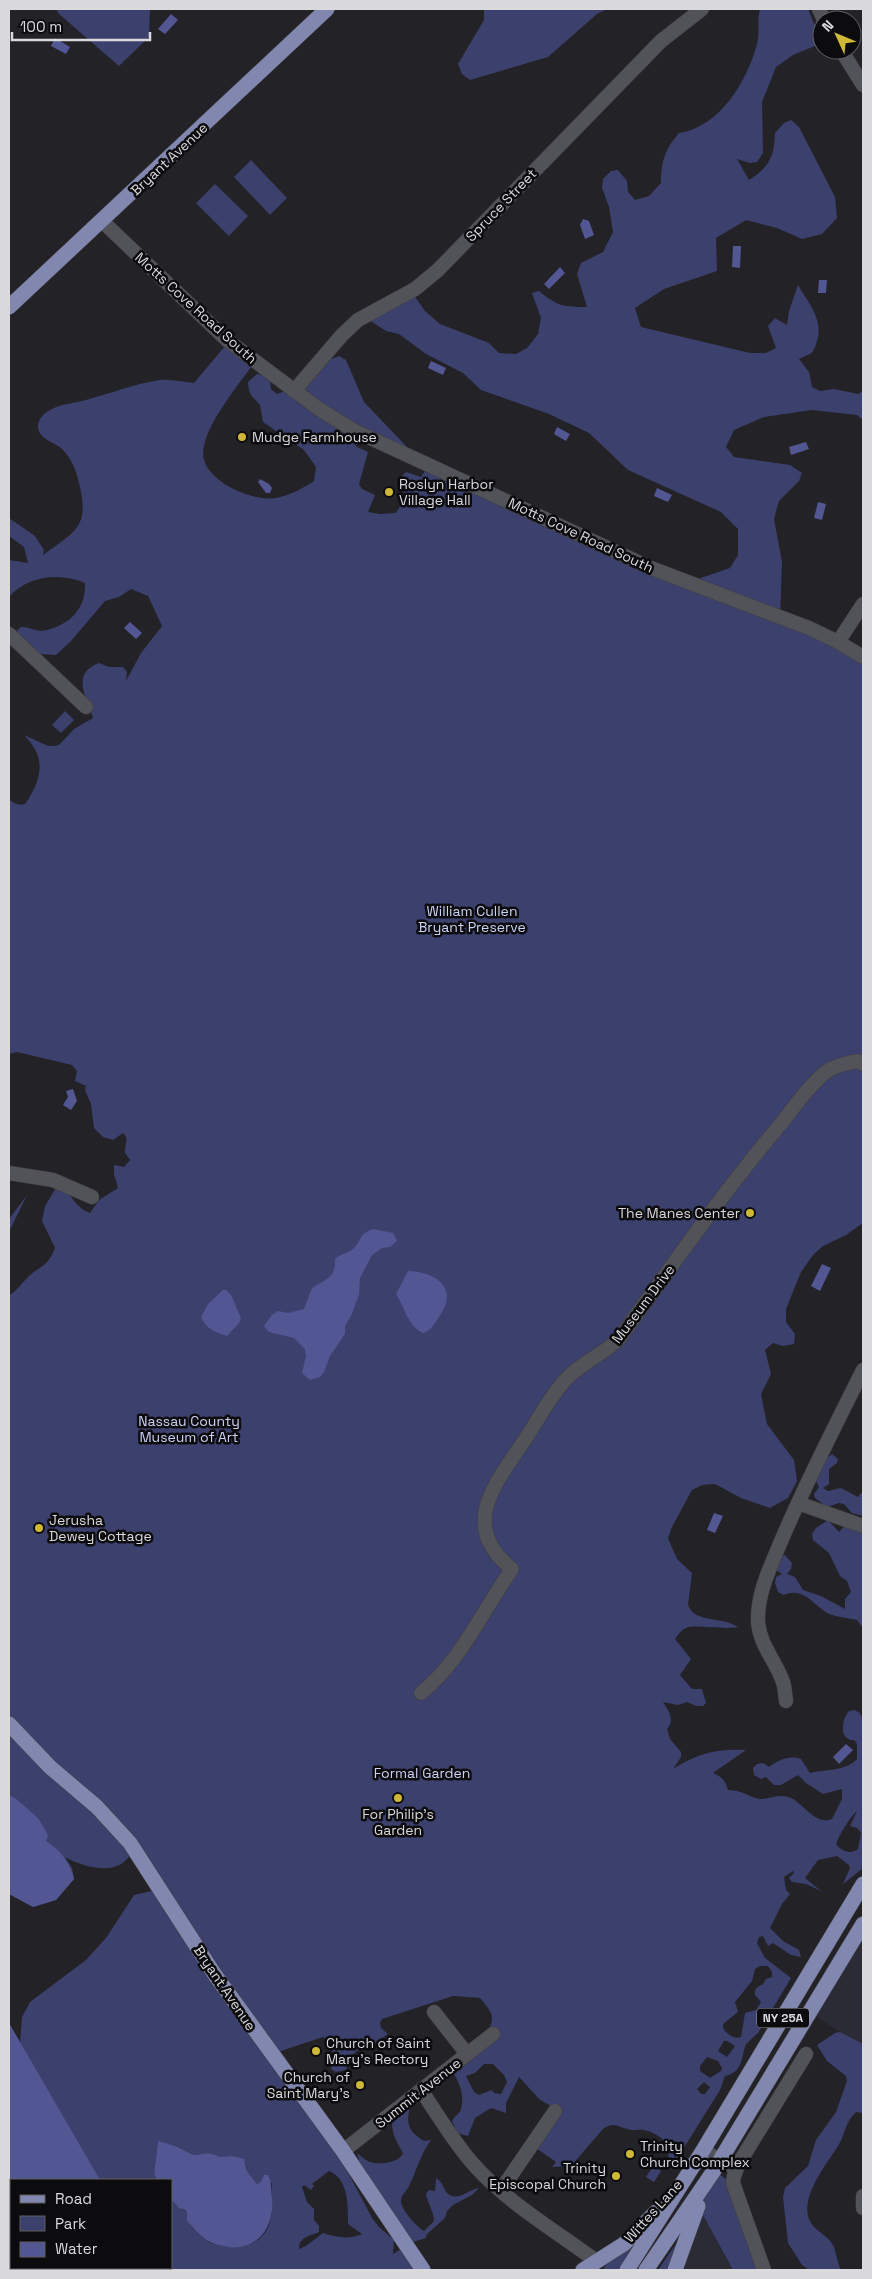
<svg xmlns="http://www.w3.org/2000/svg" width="872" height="2279" viewBox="0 0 872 2279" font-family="'Space Grotesk',sans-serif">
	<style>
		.built { fill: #2a2b35 }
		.green { fill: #3c406d; fill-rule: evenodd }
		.water { fill: #525794 }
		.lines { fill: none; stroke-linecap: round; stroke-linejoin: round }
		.minor-casing { stroke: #3d3d41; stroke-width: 15 }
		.major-casing { stroke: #3d3d41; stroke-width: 16 }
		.minor { stroke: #525358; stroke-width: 14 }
		.major { stroke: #8187af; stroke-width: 15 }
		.poi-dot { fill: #cfb837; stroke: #0c0c0e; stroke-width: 2 }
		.labels { text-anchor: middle; stroke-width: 5; stroke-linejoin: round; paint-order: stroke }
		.shield { fill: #0c0c0e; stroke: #9c9c9f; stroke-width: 1 }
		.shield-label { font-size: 12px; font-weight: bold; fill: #dadadd }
		.street-label { font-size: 14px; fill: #dadadd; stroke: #0c0c0e }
		.poi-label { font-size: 14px; fill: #dadadd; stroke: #0c0c0e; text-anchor: start }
		.park-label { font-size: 14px; fill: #cbd1f5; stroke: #0c0c0e }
	</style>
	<rect width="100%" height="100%" fill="#222227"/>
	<g class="built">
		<path d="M863 1924V2046L810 2013Z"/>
		<path d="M698 2206 727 2260 733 2270H675Z"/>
	</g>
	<g class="green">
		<path d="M56 9H150L149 37 119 66 59 14Z"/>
		<path d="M484 9H607L597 14 548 57 470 80 462 74 458 64 484 20Z"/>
		<path d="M760 9H808L822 43 793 55 776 67 762 102 763 153 757 162 750 163 737 159 749 180C770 166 774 157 775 133L784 123 791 120 799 127 835 197 837 218 822 234 802 239 777 228 746 220 716 238 717 271 664 289 635 308 641 327 750 353H766L776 348 768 326 775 318 787 325 789 311 798 285C809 304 825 321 816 344 815 348 813 352 810 354 807 356 802 357 799 359L809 372 812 387 820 391 834 389 858 394 863 391V420L857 415 812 410 764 417 734 430 726 447 734 457 790 465 802 473 799 481 779 501 774 519 782 562 780 617 863 659V1223L846 1235 823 1246 813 1255 801 1272 786 1309V1322L795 1334 794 1344 783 1346 773 1343 765 1350 771 1374 761 1394 767 1424 794 1460 797 1481 788 1498 770 1508 741 1498 715 1484 702 1485 692 1490 672 1527 668 1538 677 1559 692 1573 688 1605C695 1624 723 1616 738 1627 724 1630 693 1624 686 1628 681 1630 678 1635 675 1639L691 1659 680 1675 692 1689H702L706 1703 703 1706H696L687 1702 678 1705 663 1702C669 1711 675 1720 667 1729L670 1739 681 1752V1757L673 1769C699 1753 716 1749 746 1750L713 1773C722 1777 725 1780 728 1790 741 1789 752 1799 762 1799 773 1798 781 1793 793 1799 806 1807 816 1825 832 1819L842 1799V1789L823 1794 806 1783 798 1775 781 1785H774L766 1777 761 1779 754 1775 753 1768 757 1764 763 1763 769 1767C779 1760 789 1755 801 1759L810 1773C826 1769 844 1772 857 1759V1744L854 1740C838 1741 842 1718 849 1711L855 1710 860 1713 863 1721V1868L843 1884 850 1868 849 1865 837 1856 818 1860 805 1878 821 1891 806 1884 792 1882 789 1878 794 1873 793 1871 784 1877 786 1890 790 1894 782 1904 770 1928 783 1941 799 1950 801 1957 791 1955 773 1943 768 1946 763 1936 759 1937 757 1943 765 1958 791 1978 758 2033 746 2044C741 2058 743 2072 725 2076L720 2090 670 2170 665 2167C675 2148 664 2135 644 2130 639 2129 633 2131 628 2129 618 2127 613 2121 603 2129L571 2166 552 2167 556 2162 533 2146 557 2110 539 2099 519 2077 506 2103V2113L491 2108 475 2118 468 2136 457 2133 452 2121C454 2116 460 2114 461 2109 465 2095 459 2079 449 2068 461 2057 493 2034 492 2018 492 2011 484 2003 480 1998L453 1996 382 2019 380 2023 381 2028 388 2034 376 2042 373 2049 361 2047 350 2057 346 2070 336 2072 331 2069C331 2056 338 2046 323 2037L275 2053 343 2163 372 2218 379 2227 394 2240 393 2254 406 2246 423 2270H15V2268H171V2199L187 2212V2221C194 2228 201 2238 209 2242 231 2252 263 2248 270 2222 274 2209 271 2196 272 2183L257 2184 247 2171 246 2164 232 2156 221 2158 208 2153 194 2155 175 2146 158 2142 154 2174 157 2180H11L9 2023 20 2043 22 2017 30 2002 86 1960 106 1938 134 1895 160 1889 131 1853C120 1877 84 1868 65 1857L72 1868 74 1879 56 1900 33 1907 9 1894V1295C17 1291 22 1283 29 1276 43 1264 47 1267 55 1248L42 1221 45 1206 56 1188 67 1190C72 1199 80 1210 90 1213L99 1200 118 1188 114 1174V1165L124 1167 130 1160 125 1153C124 1145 130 1139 123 1133L113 1140 103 1137 94 1128 91 1104 85 1090 86 1086 75 1081 77 1071 72 1065 17 1052 9 1054V800C15 803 20 807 26 803 42 778 47 758 24 735L48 746H54L59 745 74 729 93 718C87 697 70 674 99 663L109 667H123L127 672 126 681 141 653 162 626 148 596 131 589 119 597 105 601 71 641 56 655 22 653 11 646C9 638 15 632 21 627 29 626 38 633 47 630 71 624 86 608 85 583 59 572 27 576 9 597V560L28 563 24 547 9 536V518L35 536 44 550 43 555C76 531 90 527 79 483 76 470 72 459 62 449 55 442 40 440 38 428 37 420 44 413 50 410 60 404 75 403 86 400 111 393 134 384 160 380 170 379 183 382 194 383L225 346 251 367C236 388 203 428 203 454 204 481 252 502 276 498 290 495 302 489 314 481L316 467 304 450 263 422 260 405C252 395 249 397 248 382L257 374 267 376 270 380 271 389 277 394 295 387 324 362 339 356 346 360 364 402 407 447V450L365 441 355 446 368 452 359 484 362 489 375 495 368 512 380 514 396 513 405 498 402 476 406 472 421 477 425 471 689 582 730 568 738 555V529L721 512 628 470 589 433 549 414 481 390 463 373 426 354 399 334 386 331 369 320 411 291 425 311 440 324 489 343 499 353 516 354 527 348 538 334 541 318 532 293 539 291C557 306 563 307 587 307L577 274 581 263 603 252 613 232 609 207 602 188 603 179 611 171 618 170 627 181 628 192 635 200 649 196 661 183C661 162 665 149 679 133 720 127 747 81 757 44 760 32 757 20 760 9ZM857 1811 850 1826 857 1828 861 1833 858 1849C851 1855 841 1851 836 1844 840 1834 849 1818 857 1811ZM760 1966H768L772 1972V1977L766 1979 763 1984C758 1987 754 1988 755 1995L761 2002 756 2010 745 2013 741 2037C734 2040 727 2034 723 2028V2024L738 2012 735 2002 752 1981 755 1969ZM724 2041H727L735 2046 727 2057 718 2051ZM707 2057 718 2061 722 2068 721 2071 710 2078 700 2071V2066ZM484 2064H493L504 2075 507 2082 501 2094 494 2093 492 2090 479 2095 474 2092 466 2076 475 2073ZM704 2082 710 2087 705 2094H701L697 2089ZM329 2171C349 2179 348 2206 348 2224L362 2234C350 2240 335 2237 323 2233L306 2246 299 2249C299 2236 311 2236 319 2232V2226L314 2220V2209L307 2202 302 2187 304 2185 311 2190 314 2186 312 2184Z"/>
		<path d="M251 160 287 198 270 215 234 177Z"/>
		<path d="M215 184 248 216 229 236 196 203Z"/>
		<path d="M65 711 74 720 61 733 52 725Z"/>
		<path d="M27 1195 9 1232V1219Z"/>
		<path d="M832 1454 838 1459 837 1463 829 1469V1484L823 1488 828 1491 841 1488 858 1497 863 1491V1516L852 1513 844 1504 839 1503 827 1507 815 1498 814 1494 819 1487 816 1481 824 1460Z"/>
		<path d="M828 1520 839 1532 846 1524H863V1628L857 1620C848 1618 838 1617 829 1614 814 1606 804 1586 784 1595L778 1592 775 1583 776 1577 782 1574 776 1570 781 1556 785 1555 792 1563 791 1569 787 1574 795 1577 803 1590 821 1596 845 1609V1599L851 1592 847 1581 840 1576 829 1553 813 1540 812 1534 816 1528Z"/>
		<path d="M840 2032 863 2044V2113L856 2112C845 2122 845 2135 838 2146 826 2165 797 2200 811 2223 817 2232 828 2236 833 2245 836 2251 837 2262 841 2270H809L802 2265 788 2243 783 2197 785 2188 808 2166 816 2140 836 2112 847 2081 846 2076 827 2061 817 2045 835 2033Z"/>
		<path d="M410 2106C406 2124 408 2131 424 2141L431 2140C420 2155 417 2170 409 2186 407 2191 401 2195 401 2200 400 2209 417 2227 424 2231L434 2221C434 2212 428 2204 426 2194L429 2190 435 2191 436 2178C443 2182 443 2189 448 2194 459 2202 469 2189 479 2188L472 2195 453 2205 447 2211 445 2218 427 2234 426 2238 413 2242 360 2163 357 2153C361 2156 365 2160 370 2162 380 2165 399 2163 403 2153 398 2144 386 2125 396 2115 400 2112 406 2109 410 2106Z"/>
		<path d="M653 2166 661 2171 654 2182 646 2177Z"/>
		<path d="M716 2172 726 2179 757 2270H733L698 2206Z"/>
		<path d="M641 2234 621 2270H603L607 2263Z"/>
		<path d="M680 2238 667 2270H658Z"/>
	</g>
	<g class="water">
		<path d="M171 14 178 20 165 34 158 29Z"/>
		<path d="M55 38 70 47 66 54 51 46Z"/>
		<path d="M583 219 589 221 594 235 585 239 580 225Z"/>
		<path d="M733 246H741L740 268 732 267Z"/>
		<path d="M560 267 565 273 549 289 544 284Z"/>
		<path d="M819 280H827L826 293H818Z"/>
		<path d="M431 361 446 368 443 375 428 368Z"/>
		<path d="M557 427 570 434 566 441 554 434Z"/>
		<path d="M806 442 809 449 791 455 789 447Z"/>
		<path d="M260 479 269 484 272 488 270 493H266L258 482Z"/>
		<path d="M657 488 672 495 668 502 654 496Z"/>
		<path d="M818 502 826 504 822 520 814 518Z"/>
		<path d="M130 622 142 633 136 639 124 628Z"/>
		<path d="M73 1089 77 1101 71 1110 63 1105 68 1097 66 1091Z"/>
		<path d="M373 1229 393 1233 397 1241 390 1247 382 1248 372 1255 360 1278 359 1295 351 1316 345 1326V1334L330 1356 324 1372 320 1377 310 1380 302 1373 306 1356 305 1349 294 1338 269 1332 264 1326 272 1315 278 1311 288 1313 304 1309 312 1288C326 1279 336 1278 335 1259 340 1254 347 1254 353 1249 363 1240 357 1235 373 1229Z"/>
		<path d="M822 1264 831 1268 820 1291 811 1286Z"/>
		<path d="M408 1271C436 1272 460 1288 439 1317 434 1324 432 1330 423 1333 408 1326 405 1308 396 1294Z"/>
		<path d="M223 1290H226L231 1295 241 1318 239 1323 227 1336C215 1332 206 1329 201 1317L208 1304Z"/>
		<path d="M714 1513 723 1516 715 1533 707 1530Z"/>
		<path d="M846 1744 853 1750 839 1764 833 1757Z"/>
		<path d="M9 1795 15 1798 38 1818 48 1835 46 1841C60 1850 70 1862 74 1879L56 1900 33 1907 9 1894Z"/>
		<path d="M9 2023 100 2180H11V2268H150V2270H9Z"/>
		<path d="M158 2141 175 2146 194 2155 208 2153 221 2157 232 2156 244 2159 247 2171 257 2184 261 2182 264 2175H268C272 2183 271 2189 272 2197 276 2237 246 2258 210 2242 201 2238 194 2228 187 2221V2212L184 2209 179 2208 171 2199V2180H157L154 2174Z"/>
	</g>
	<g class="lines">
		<defs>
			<g id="minor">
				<path d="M819 9 824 20"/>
				<path d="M841 50 863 85"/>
				<path d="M102 221 227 340 319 409 353 430 651 568 809 628 838 642 863 657"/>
				<path d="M294 391 342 335 358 320 415 289 438 270 661 41 702 9"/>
				<path d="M9 634 86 707"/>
				<path d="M838 642 863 604"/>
				<path d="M9 1173 53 1180 92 1197"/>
				<path d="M798 1503 863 1526"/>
				<path d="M421 1693C461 1661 483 1610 512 1569 457 1525 497 1482 526 1438 539 1418 551 1395 567 1378 582 1363 603 1354 619 1339 671 1267 722 1194 779 1126 793 1109 808 1086 826 1072 836 1065 847 1063 858 1061L863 1064"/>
				<path d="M786 1701C785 1695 785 1688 783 1682 776 1661 760 1646 758 1622 757 1595 769 1570 779 1546 804 1486 834 1428 863 1370"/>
				<path d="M434 2012 467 2054"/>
				<path d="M421 2090C438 2115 454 2143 475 2166 509 2204 556 2231 596 2261"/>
				<path d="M343 2151 493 2034"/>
				<path d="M703 2151 736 2168"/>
				<path d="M501 2190 555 2111"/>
				<path d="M863 2196V2208"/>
				<path d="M764 2270 733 2183 734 2176 739 2163 806 2054"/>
			</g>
			<g id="major">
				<path d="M9 307 327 9"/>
				<path d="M9 1724 50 1767 97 1807 130 1843 215 1975 343 2151 423 2270"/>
				<path d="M583 2270 624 2244 656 2212"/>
				<path d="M627 2270 702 2152 863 1884"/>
				<path d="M646 2270 713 2172 863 1924"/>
				<path d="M675 2270 698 2206"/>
			</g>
		</defs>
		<use href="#minor" class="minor-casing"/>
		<use href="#major" class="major-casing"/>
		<use href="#minor" class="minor"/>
		<use href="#major" class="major"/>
	</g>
	<g class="poi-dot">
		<circle cx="242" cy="437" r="5"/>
		<circle cx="389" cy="492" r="5"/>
		<circle cx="750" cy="1213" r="5"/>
		<circle cx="39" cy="1528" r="5"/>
		<circle cx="398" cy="1798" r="5"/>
		<circle cx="316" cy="2051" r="5"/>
		<circle cx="360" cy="2085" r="5"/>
		<circle cx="630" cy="2154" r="5"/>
		<circle cx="616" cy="2176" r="5"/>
	</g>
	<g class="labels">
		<rect class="shield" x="757" y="2008.5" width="52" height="19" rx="4"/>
		<g class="shield-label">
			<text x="783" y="2022">NY 25A</text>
		</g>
		<g class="street-label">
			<text transform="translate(169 159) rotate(-43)" y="5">Bryant Avenue</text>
			<text transform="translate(501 205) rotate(-46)" y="5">Spruce Street</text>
			<text transform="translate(196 308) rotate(42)" y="5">Motts Cove Road South</text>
			<text transform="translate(581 535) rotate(25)" y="5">Motts Cove Road South</text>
			<text transform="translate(643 1304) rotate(-53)" y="5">Museum Drive</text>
			<text transform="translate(225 1988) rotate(56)" y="5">Bryant Avenue</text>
			<text transform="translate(418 2093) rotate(-38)" y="5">Summit Avenue</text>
			<text transform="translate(653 2211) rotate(-48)" y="5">Wittes Lane</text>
		</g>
		<g class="poi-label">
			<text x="252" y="442">Mudge Farmhouse</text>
			<text x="399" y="489">Roslyn Harbor<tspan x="399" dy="16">Village Hall</tspan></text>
			<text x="740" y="1218" text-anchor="end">The Manes Center</text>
			<text x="49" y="1525">Jerusha<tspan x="49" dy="16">Dewey Cottage</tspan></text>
			<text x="398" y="1819" text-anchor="middle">For Philip's<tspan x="398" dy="16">Garden</tspan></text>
			<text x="326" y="2048">Church of Saint<tspan x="326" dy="16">Mary's Rectory</tspan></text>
			<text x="350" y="2082" text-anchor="end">Church of<tspan x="350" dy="16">Saint Mary's</tspan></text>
			<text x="640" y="2151">Trinity<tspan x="640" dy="16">Church Complex</tspan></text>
			<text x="606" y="2173" text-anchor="end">Trinity<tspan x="606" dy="16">Episcopal Church</tspan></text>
		</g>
		<g class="park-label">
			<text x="472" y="916">William Cullen<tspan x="472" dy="16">Bryant Preserve</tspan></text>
			<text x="189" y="1426">Nassau County<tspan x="189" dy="16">Museum of Art</tspan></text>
			<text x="422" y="1778">Formal Garden</text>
		</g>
	</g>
	<rect width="872" height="2279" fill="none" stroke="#dadadd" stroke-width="20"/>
	<rect x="10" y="2179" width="162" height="90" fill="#0c0c0e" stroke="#5e5e61"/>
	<rect x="20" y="2195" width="25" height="8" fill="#8187af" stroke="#5e5e61"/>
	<text x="55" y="2204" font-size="15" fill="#dadadd">Road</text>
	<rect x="20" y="2216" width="25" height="15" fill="#3c406d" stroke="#5e5e61"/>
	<text x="55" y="2229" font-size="15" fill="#dadadd">Park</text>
	<rect x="20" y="2242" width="25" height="15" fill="#525794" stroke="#5e5e61"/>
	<text x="55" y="2254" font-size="15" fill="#dadadd">Water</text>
	<g transform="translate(837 35) rotate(314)"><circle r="24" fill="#0c0c0e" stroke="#5e5e61"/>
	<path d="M0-4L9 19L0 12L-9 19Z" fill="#cfb837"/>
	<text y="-8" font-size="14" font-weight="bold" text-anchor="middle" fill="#dadadd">N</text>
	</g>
	<path d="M12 32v8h138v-8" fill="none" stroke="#dadadd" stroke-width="2.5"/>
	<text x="20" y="32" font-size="15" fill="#dadadd" stroke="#0c0c0e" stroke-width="4" paint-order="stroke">100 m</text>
</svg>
